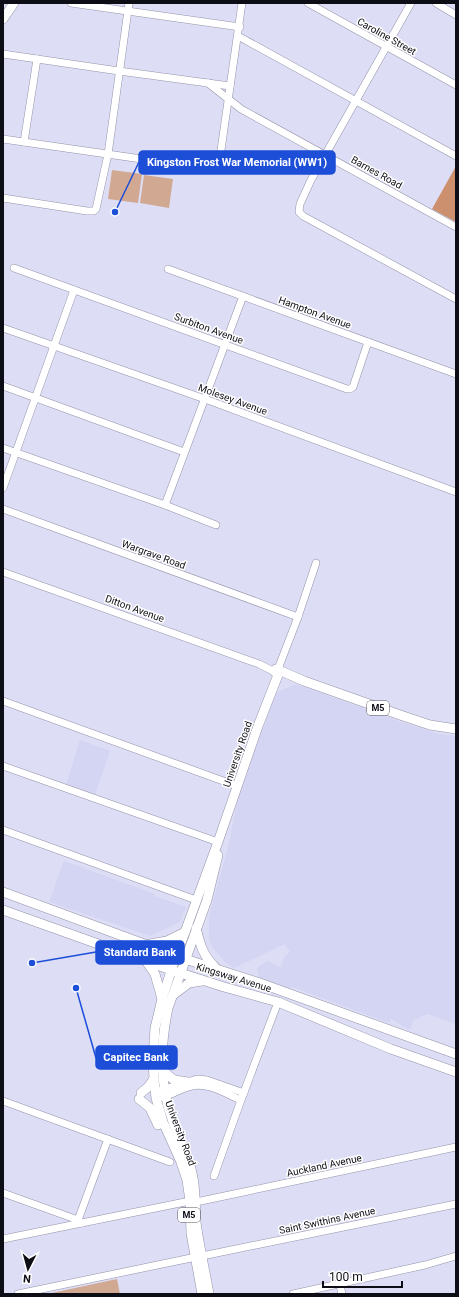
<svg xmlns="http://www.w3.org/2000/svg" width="459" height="1297" viewBox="0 0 459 1297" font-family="Roboto,sans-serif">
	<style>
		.built { fill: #d4d4f3 }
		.green { fill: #d1a892 }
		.water { fill: #cd906e }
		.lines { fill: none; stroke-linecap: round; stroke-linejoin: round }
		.minor-casing { stroke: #9393a9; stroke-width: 8 }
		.major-casing { stroke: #9393a9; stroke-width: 10 }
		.minor { stroke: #fff; stroke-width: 7 }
		.major { stroke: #fff; stroke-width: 9 }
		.labels { text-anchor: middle; stroke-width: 3; stroke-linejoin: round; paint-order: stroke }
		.shield { fill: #fff; stroke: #56565b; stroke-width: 1 }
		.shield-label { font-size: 9px; font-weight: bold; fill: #0d0d15 }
		.street-label { font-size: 10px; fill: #0d0d15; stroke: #fff }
		.leader { fill: none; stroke: #1d4ed8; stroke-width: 1.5 }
		.callout-dot { fill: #1d4ed8; stroke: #fff; stroke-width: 1.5 }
		.callout { fill: #1d4ed8; stroke: #1d4ed8; stroke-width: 1.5 }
		.callout-label { font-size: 11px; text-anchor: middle; font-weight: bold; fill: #fff }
	</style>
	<rect width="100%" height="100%" fill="#dddef6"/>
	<g class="built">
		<path d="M296 684 401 722 439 734 456 736V1024L427 1014 413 1021 410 1030 391 1019 389 1023 292 987 288 988 259 978 257 969 259 966 264 963 267 961 281 967 284 957 290 952 285 944 234 968 225 962 213 948 209 940V916L228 847 238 798 276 693Z"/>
		<path d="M80 740 110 751 94 798 65 788Z"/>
		<path d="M64 861 155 894 154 896 186 907 180 922 150 936 49 902Z"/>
	</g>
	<g class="green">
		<path d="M112 170 142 174 138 203 108 199Z"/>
		<path d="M144 175 173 179 169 208 140 203Z"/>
		<path d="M117 1279 120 1294H47Z"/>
	</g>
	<path class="water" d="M456 166V222L432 209Z"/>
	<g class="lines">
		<defs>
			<g id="minor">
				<path d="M71 3 240 27"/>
				<path d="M308 3 456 85"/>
				<path d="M411 3 311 180 300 204 299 212 303 216 456 299"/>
				<path d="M436 3 456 15"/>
				<path d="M238 36 456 156"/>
				<path d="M3 54 119 71 230 86"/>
				<path d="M208 83 241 109 456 227"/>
				<path d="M3 139 204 168H217L219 164 242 3"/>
				<path d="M24 142 37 59"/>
				<path d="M3 198 87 211H94L96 209 108 154 129 3"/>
				<path d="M14 268 347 389H350L353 387 368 342"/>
				<path d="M168 269 456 374"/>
				<path d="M3 328 205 399 456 492"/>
				<path d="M3 386 184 452"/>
				<path d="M3 448 165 505 216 525"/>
				<path d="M3 488 74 290"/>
				<path d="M165 505 243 296"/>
				<path d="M3 509 298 617"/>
				<path d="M3 572 259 664 275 672"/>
				<path d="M278 669 298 617 316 563"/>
				<path d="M3 701 237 786"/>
				<path d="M3 766 218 842"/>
				<path d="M3 830 196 900"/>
				<path d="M155 1092 197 1079 207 1080 244 1093"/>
				<path d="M162 1097C172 1095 181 1088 192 1086 208 1082 226 1094 241 1100"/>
				<path d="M3 1101 170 1162"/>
				<path d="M214 1176 241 1100 278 1002"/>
				<path d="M3 1193 78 1220 82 1223"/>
				<path d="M196 1202 456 1147"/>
				<path d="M78 1220 108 1139"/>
				<path d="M3 1239 190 1201"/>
				<path d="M202 1256 456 1204"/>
				<path d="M340 1285 342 1294"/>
				<path d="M18 1294 196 1257"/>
				<path d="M293 1294 425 1265 456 1256"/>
			</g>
			<g id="major">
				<path d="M3 19 14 3"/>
				<path d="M275 672 276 669H279L281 671 304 681 403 716 430 725 456 729"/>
				<path d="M3 892 185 959 257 982 456 1054"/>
				<path d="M3 910 171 970 224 987 278 1002 391 1049 456 1072"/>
				<path d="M196 928C200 944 203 956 215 967"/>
				<path d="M150 944 167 941 185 932"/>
				<path d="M146 961 155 974 162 999"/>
				<path d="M173 995 189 983 202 981"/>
				<path d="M162 1070 174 1080 188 1082"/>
				<path d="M141 1093 148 1087 154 1079"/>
				<path d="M139 1099 150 1108 158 1125"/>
				<path d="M202 1294 191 1233 190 1201 187 1180 181 1162 163 1122 156 1098 154 1079 153 1059 155 1028 162 999 174 962 218 842 258 726 278 675"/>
				<path d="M209 1294C205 1270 199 1246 196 1222 195 1206 196 1189 192 1173 188 1155 179 1139 173 1122 159 1085 160 1046 168 1008L207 900 218 855"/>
			</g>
		</defs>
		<use href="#minor" class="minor-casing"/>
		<use href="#major" class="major-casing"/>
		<use href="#minor" class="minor"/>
		<use href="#major" class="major"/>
	</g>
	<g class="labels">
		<g class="shield">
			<rect x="367" y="701" width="22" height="14" rx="3"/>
			<rect x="178" y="1208" width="22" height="14" rx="3"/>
		</g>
		<g class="shield-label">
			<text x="378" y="711">M5</text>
			<text x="189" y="1218">M5</text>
		</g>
		<g class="street-label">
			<text transform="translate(387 36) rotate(29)" y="4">Caroline Street</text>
			<text transform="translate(377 172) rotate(29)" y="4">Barnes Road</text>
			<text transform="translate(315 312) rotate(20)" y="4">Hampton Avenue</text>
			<text transform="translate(209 328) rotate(20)" y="4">Surbiton Avenue</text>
			<text transform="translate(233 399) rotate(20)" y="4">Molesey Avenue</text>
			<text transform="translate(154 554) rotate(20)" y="4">Wargrave Road</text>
			<text transform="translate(135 608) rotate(20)" y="4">Ditton Avenue</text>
			<text transform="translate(237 754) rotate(-71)" y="4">University Road</text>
			<text transform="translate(234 977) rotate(17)" y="4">Kingsway Avenue</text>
			<text transform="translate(181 1133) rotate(69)" y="4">University Road</text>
			<text transform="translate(324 1165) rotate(-12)" y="4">Auckland Avenue</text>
			<text transform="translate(327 1220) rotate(-12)" y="4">Saint Swithins Avenue</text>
		</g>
	</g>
	<path class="leader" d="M115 212L139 162M32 963L96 952M76 988L96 1058"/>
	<g class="callout-dot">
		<circle cx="115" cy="212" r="4"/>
		<circle cx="32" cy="963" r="4"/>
		<circle cx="76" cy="988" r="4"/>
	</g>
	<g class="callout">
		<rect x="139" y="151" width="196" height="23" rx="4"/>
		<rect x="96" y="941" width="88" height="23" rx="4"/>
		<rect x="96" y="1046" width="81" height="23" rx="4"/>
	</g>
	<g class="callout-label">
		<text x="237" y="166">Kingston Frost War Memorial (WW1)</text>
		<text x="140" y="956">Standard Bank</text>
		<text x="136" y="1061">Capitec Bank</text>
	</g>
	<rect width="459" height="1297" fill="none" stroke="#0d0d15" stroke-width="8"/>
	<g transform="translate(28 1269) rotate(186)" stroke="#ffffff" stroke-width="3" paint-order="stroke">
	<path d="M0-3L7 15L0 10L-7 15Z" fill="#0d0d15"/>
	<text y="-6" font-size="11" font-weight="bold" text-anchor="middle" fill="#0d0d15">N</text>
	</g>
	<path d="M323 1281v6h79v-6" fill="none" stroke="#0d0d15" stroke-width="2"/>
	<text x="329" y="1281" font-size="12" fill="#0d0d15" stroke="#ffffff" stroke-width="3" paint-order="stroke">100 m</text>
</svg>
